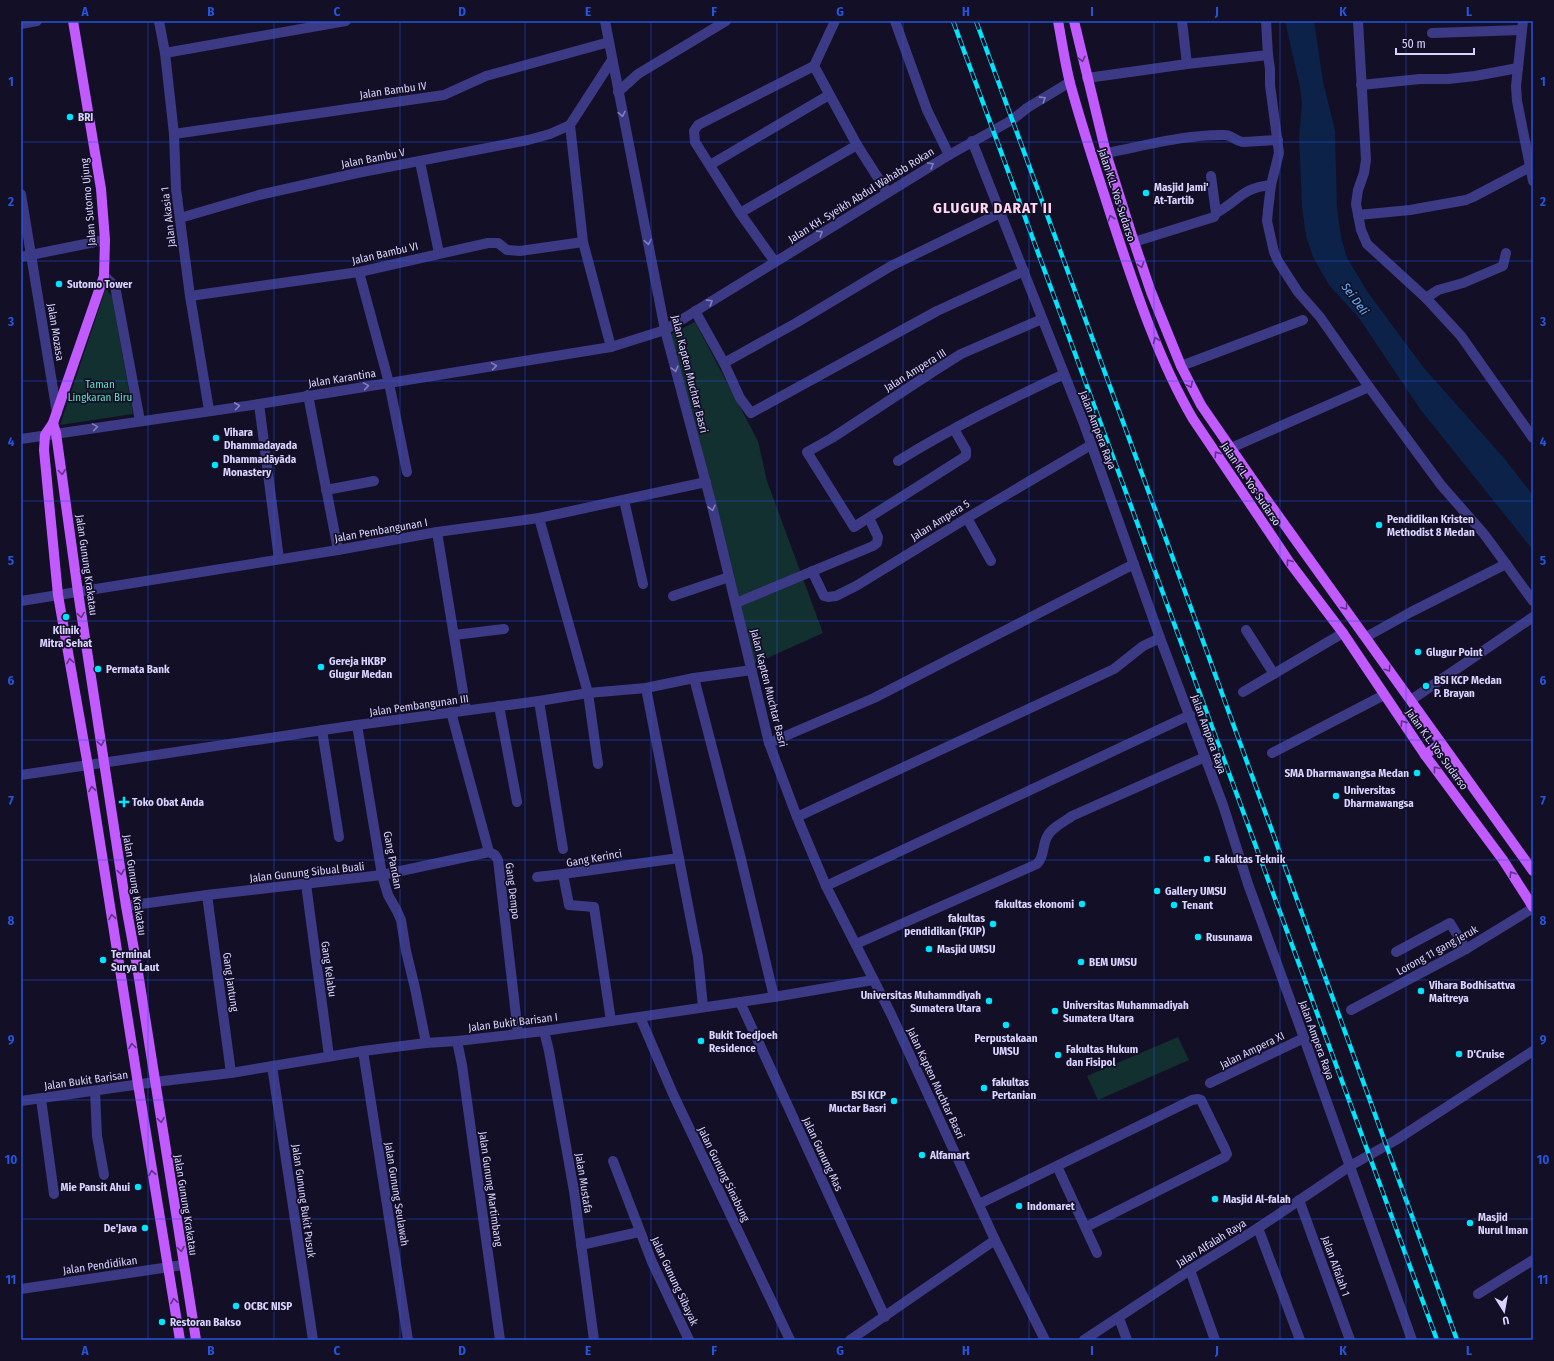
<svg xmlns="http://www.w3.org/2000/svg" width="1554" height="1361" viewBox="0 0 1554 1361" font-family="'Fira Sans Condensed',sans-serif">
	<style>
		.green { fill: #12302f }
		.water { fill: #0c2248 }
		.lines { fill: none; stroke-linecap: round; stroke-linejoin: round }
		.minor { stroke: #3d3a85; stroke-width: 10 }
		.major { stroke: #c25bff; stroke-width: 10 }
		.rail-casing { stroke: #00e5ff; stroke-width: 4.5 }
		.rail { stroke: #130f26; stroke-width: 3; stroke-dasharray: 9; stroke-linecap: butt }
		.oneway { stroke: #623188 }
		.oneway2 { stroke: #837fbc }
		.grid { fill: none; stroke: #2655da; stroke-width: 1; stroke-opacity: 0.55 }
		.poi-dot { fill: #00e5ff; stroke: #130f26; stroke-width: 1.5 }
		.labels { text-anchor: middle; stroke-width: 3.5; stroke-linejoin: round; paint-order: stroke }
		.street-label { font-size: 11px; fill: #d9d4ff; stroke: #130f26 }
		.poi-label { font-size: 11px; font-weight: bold; fill: #d9d4ff; stroke: #130f26; text-anchor: start }
		.park-label { font-size: 11px; fill: #5fe0c0; stroke: #130f26 }
		.water-label { font-size: 12px; font-style: italic; fill: #62b6ff; stroke: #130f26 }
		.district-label { font-size: 15px; font-weight: bold; letter-spacing: 1px; fill: #ffd6f0; stroke: #130f26 }
		.neatline { fill: none; stroke: #2655da; stroke-width: 1.5 }
		.grid-label { font-size: 13px; text-anchor: middle; font-weight: bold; fill: #2655da }
	</style>
	<rect width="100%" height="100%" fill="#130f26"/>
	<g class="green">
		<path d="M106 288 112 297 133 414 60 425Z"/>
		<path d="M695 322 758 441 767 481 823 633 754 664 671 334Z"/>
		<path d="M1178 1037 1189 1060 1098 1100 1087 1076Z"/>
	</g>
	<path class="water" d="M1285 21H1314L1323 81 1335 131 1337 208 1341 237 1347 258 1369 294 1424 368 1503 457 1533 495V550L1420 409 1359 318 1329 285 1313 257 1306 236 1302 207 1299 138 1302 103 1300 87Z"/>
	<g class="lines">
		<g class="minor">
			<path d="M159 21 165 53 174 134 176 189 190 296 209 410"/>
			<path d="M605 21 665 330 712 506 769 743 797 817 826 886 891 1014 995 1240 1045 1340"/>
			<path d="M835 21 814 66 857 145 887 192"/>
			<path d="M895 21 927 110 949 155"/>
			<path d="M1182 21 1187 64"/>
			<path d="M1358 21 1366 160 1364 173 1358 190 1356 204 1361 230 1367 244 1426 298 1461 336 1533 438"/>
			<path d="M1523 21 1516 86 1517 101 1533 181"/>
			<path d="M21 24 37 21"/>
			<path d="M1432 33 1522 30"/>
			<path d="M165 53 346 21"/>
			<path d="M1087 78 1187 64 1268 55"/>
			<path d="M1361 85 1420 79H1448L1475 76 1518 68"/>
			<path d="M618 92 638 74 726 21"/>
			<path d="M174 134 444 95 486 76 609 42"/>
			<path d="M972 141 1084 424 1160 638 1223 805 1248 884 1304 1038 1412 1340"/>
			<path d="M1106 153C1144 146 1186 134 1225 135 1232 135 1236 142 1244 142L1278 140"/>
			<path d="M420 162 439 253"/>
			<path d="M710 165 829 95"/>
			<path d="M21 194 57 413"/>
			<path d="M740 213 857 145"/>
			<path d="M1216 213C1240 200 1241 188 1271 185"/>
			<path d="M1358 215 1410 210 1466 200 1473 197 1530 167H1533"/>
			<path d="M180 218 259 195 357 173 528 140 550 134 570 125"/>
			<path d="M1134 242 1214 217 1216 213 1211 176"/>
			<path d="M21 257 105 240"/>
			<path d="M775 262 740 213 695 142 694 131 698 125 814 66"/>
			<path d="M359 272 389 383 407 472"/>
			<path d="M104 276 115 286 140 421"/>
			<path d="M190 296 359 272 488 243H498L507 250 520 251 583 242"/>
			<path d="M1426 298 1438 290 1463 283 1503 266 1506 253"/>
			<path d="M695 311 724 363 740 398 751 413 937 311 1024 271"/>
			<path d="M611 347 583 242 570 125 612 60"/>
			<path d="M724 363 796 323 891 266 1000 213"/>
			<path d="M1181 366 1303 320"/>
			<path d="M308 395 338 550"/>
			<path d="M259 404 279 559"/>
			<path d="M954 429 966 450V456L854 527 807 452 832 438 931 373 961 354 1042 319"/>
			<path d="M21 439 259 404 611 347 665 330 949 155 1012 120 1027 108 1070 82"/>
			<path d="M1231 448 1369 387 1320 317 1298 292 1278 261 1274 252 1267 221 1268 210 1271 185 1279 153 1270 85V69L1268 55 1266 21"/>
			<path d="M898 461C951 428 1007 401 1064 374"/>
			<path d="M326 490 374 481"/>
			<path d="M624 500 643 584"/>
			<path d="M539 518 588 693 598 764"/>
			<path d="M967 518 991 561"/>
			<path d="M437 532 466 710"/>
			<path d="M1506 564 1533 601"/>
			<path d="M812 571 824 596 828 597 836 596 856 586 967 518 1091 445"/>
			<path d="M673 596 729 577"/>
			<path d="M21 601 338 550 437 532 539 518 706 482"/>
			<path d="M736 603 873 546 877 543 878 537 869 518"/>
			<path d="M1246 630 1274 674"/>
			<path d="M454 635 504 629"/>
			<path d="M1366 637 1411 612 1506 564 1484 534 1441 485 1369 387"/>
			<path d="M694 678 741 859 774 997"/>
			<path d="M646 688 698 957 703 1007"/>
			<path d="M1243 692 1343 633"/>
			<path d="M1411 700 1533 617"/>
			<path d="M539 701 563 849"/>
			<path d="M499 706 517 802"/>
			<path d="M451 712 489 852 495 855 498 860 518 1033"/>
			<path d="M357 725 382 875 388 895 397 911 401 920 406 951 415 988 426 1043"/>
			<path d="M322 730 339 837"/>
			<path d="M769 743 874 698 1134 564"/>
			<path d="M1272 753 1384 695"/>
			<path d="M21 775 357 725 539 701 588 693 646 688 694 678 752 670"/>
			<path d="M797 817 1114 669 1143 646 1160 638"/>
			<path d="M537 877 563 874"/>
			<path d="M306 884 329 1056"/>
			<path d="M826 886 1190 715"/>
			<path d="M207 895 231 1073"/>
			<path d="M126 906 207 895 382 875 489 852"/>
			<path d="M856 944 1037 864C1045 856 1042 846 1047 837 1051 828 1064 822 1072 816L1205 757"/>
			<path d="M1396 952 1450 923 1466 949"/>
			<path d="M740 1002 885 1317"/>
			<path d="M1351 1010 1466 949 1533 908"/>
			<path d="M640 1017 673 1094 790 1340"/>
			<path d="M611 1021 594 907 569 905 563 874 679 858"/>
			<path d="M544 1031 549 1051 574 1191 594 1340"/>
			<path d="M457 1041 462 1065 500 1340"/>
			<path d="M363 1051 408 1340"/>
			<path d="M272 1066 313 1340"/>
			<path d="M1210 1083 1304 1038"/>
			<path d="M95 1091 97 1136 104 1175"/>
			<path d="M41 1099 54 1194"/>
			<path d="M21 1101 155 1082 231 1073 363 1051 426 1043 457 1041 544 1031 774 997 873 980"/>
			<path d="M613 1161 652 1262 689 1340"/>
			<path d="M1057 1166 1097 1253"/>
			<path d="M1299 1200 1350 1340"/>
			<path d="M979 1204 1192 1100 1198 1099 1201 1100 1225 1149 1227 1154 1225 1157 1086 1227"/>
			<path d="M1258 1228 1300 1340"/>
			<path d="M581 1245 639 1232"/>
			<path d="M1190 1270 1215 1340"/>
			<path d="M21 1289 183 1265"/>
			<path d="M1478 1294 1533 1260"/>
			<path d="M1119 1318 1127 1340"/>
			<path d="M850 1340 995 1240"/>
			<path d="M1084 1340 1190 1270 1258 1228 1350 1166 1396 1140 1533 1051"/>
		</g>
		<g class="major">
			<path d="M73 21 101 189 105 240 104 276 53 423 45 435 44 450 58 595 88 766 138 1084 180 1340"/>
			<path d="M1058 21C1062 42 1065 63 1070 83 1083 131 1099 178 1114 225 1135 289 1159 361 1193 419L1290 563 1343 633 1425 755 1503 860 1533 907"/>
			<path d="M1074 21 1106 153 1134 242 1151 292 1181 366 1201 405 1264 496 1533 871"/>
			<path d="M53 423 56 433 78 592 126 906 137 966 196 1340"/>
			<path d="M1425 755 1441 743"/>
		</g>
		<defs>
			<g id="rail">
				<path d="M953 21 1437 1340"/>
				<path d="M976 21 1167 542 1457 1340"/>
			</g>
		</defs>
		<use href="#rail" class="rail-casing"/>
		<use href="#rail" class="rail"/>
	</g>
	<defs><path id="oneway-chevron" d="M-2-3.5L2.5 0L-2 3.5" fill="none" stroke-width="1.6" stroke-linecap="round" stroke-linejoin="round"/></defs>
	<g class="oneway">
		<use href="#oneway-chevron" transform="translate(1082 59) rotate(77)"/>
		<use href="#oneway-chevron" transform="translate(1111 218) rotate(-108)"/>
		<use href="#oneway-chevron" transform="translate(1141 265) rotate(71)"/>
		<use href="#oneway-chevron" transform="translate(1156 340) rotate(-112)"/>
		<use href="#oneway-chevron" transform="translate(1190 385) rotate(63)"/>
		<use href="#oneway-chevron" transform="translate(1217 454) rotate(-124)"/>
		<use href="#oneway-chevron" transform="translate(62 472) rotate(82)"/>
		<use href="#oneway-chevron" transform="translate(1289 562) rotate(-126)"/>
		<use href="#oneway-chevron" transform="translate(1345 607) rotate(54)"/>
		<use href="#oneway-chevron" transform="translate(81 615) rotate(81)"/>
		<use href="#oneway-chevron" transform="translate(70 661) rotate(-100)"/>
		<use href="#oneway-chevron" transform="translate(1388 669) rotate(56)"/>
		<use href="#oneway-chevron" transform="translate(1403 723) rotate(-125)"/>
		<use href="#oneway-chevron" transform="translate(101 743) rotate(81)"/>
		<use href="#oneway-chevron" transform="translate(1436 769) rotate(-127)"/>
		<use href="#oneway-chevron" transform="translate(92 789) rotate(-99)"/>
		<use href="#oneway-chevron" transform="translate(121 872) rotate(81)"/>
		<use href="#oneway-chevron" transform="translate(1512 874) rotate(-122)"/>
		<use href="#oneway-chevron" transform="translate(112 917) rotate(-99)"/>
		<use href="#oneway-chevron" transform="translate(132 1046) rotate(-99)"/>
		<use href="#oneway-chevron" transform="translate(161 1120) rotate(81)"/>
		<use href="#oneway-chevron" transform="translate(152 1173) rotate(-100)"/>
		<use href="#oneway-chevron" transform="translate(181 1249) rotate(81)"/>
		<use href="#oneway-chevron" transform="translate(174 1301) rotate(-99)"/>
	</g>
	<g class="oneway2">
		<use href="#oneway-chevron" transform="translate(1043 99) rotate(-32)"/>
		<use href="#oneway-chevron" transform="translate(622 114) rotate(79)"/>
		<use href="#oneway-chevron" transform="translate(931 165) rotate(-31)"/>
		<use href="#oneway-chevron" transform="translate(820 233) rotate(-32)"/>
		<use href="#oneway-chevron" transform="translate(648 242) rotate(79)"/>
		<use href="#oneway-chevron" transform="translate(710 302) rotate(-32)"/>
		<use href="#oneway-chevron" transform="translate(494 366) rotate(-9)"/>
		<use href="#oneway-chevron" transform="translate(675 369) rotate(75)"/>
		<use href="#oneway-chevron" transform="translate(366 386) rotate(-9)"/>
		<use href="#oneway-chevron" transform="translate(237 406) rotate(-7)"/>
		<use href="#oneway-chevron" transform="translate(95 427) rotate(-9)"/>
		<use href="#oneway-chevron" transform="translate(712 508) rotate(76)"/>
	</g>
	<path class="grid" d="M148 21V1340M274 21V1340M400 21V1340M525 21V1340M651 21V1340M777 21V1340M903 21V1340M1029 21V1340M1154 21V1340M1280 21V1340M1406 21V1340M21 142H1533M21 261H1533M21 381H1533M21 501H1533M21 621H1533M21 740H1533M21 860H1533M21 980H1533M21 1100H1533M21 1219H1533"/>
	<g class="poi-dot">
		<circle cx="70" cy="117" r="4"/>
		<circle cx="1146" cy="193" r="4"/>
		<circle cx="59" cy="284" r="4"/>
		<circle cx="216" cy="438" r="4"/>
		<circle cx="215" cy="465" r="4"/>
		<circle cx="1379" cy="525" r="4"/>
		<circle cx="66" cy="617" r="4"/>
		<circle cx="1418" cy="652" r="4"/>
		<circle cx="321" cy="667" r="4"/>
		<circle cx="98" cy="669" r="4"/>
		<circle cx="1426" cy="686" r="4"/>
		<circle cx="1417" cy="773" r="4"/>
		<circle cx="1336" cy="796" r="4"/>
		<path d="M122 796h4v4h4v4h-4v4h-4v-4h-4v-4h4z"/>
		<circle cx="1207" cy="859" r="4"/>
		<circle cx="1157" cy="891" r="4"/>
		<circle cx="1082" cy="904" r="4"/>
		<circle cx="1174" cy="905" r="4"/>
		<circle cx="993" cy="924" r="4"/>
		<circle cx="1198" cy="937" r="4"/>
		<circle cx="929" cy="949" r="4"/>
		<circle cx="103" cy="960" r="4"/>
		<circle cx="1081" cy="962" r="4"/>
		<circle cx="1421" cy="991" r="4"/>
		<circle cx="989" cy="1001" r="4"/>
		<circle cx="1055" cy="1011" r="4"/>
		<circle cx="1006" cy="1025" r="4"/>
		<circle cx="701" cy="1041" r="4"/>
		<circle cx="1459" cy="1054" r="4"/>
		<circle cx="1058" cy="1055" r="4"/>
		<circle cx="984" cy="1088" r="4"/>
		<circle cx="894" cy="1101" r="4"/>
		<circle cx="922" cy="1155" r="4"/>
		<circle cx="138" cy="1187" r="4"/>
		<circle cx="1215" cy="1199" r="4"/>
		<circle cx="1019" cy="1206" r="4"/>
		<circle cx="1470" cy="1223" r="4"/>
		<circle cx="145" cy="1228" r="4"/>
		<circle cx="236" cy="1306" r="4"/>
		<circle cx="162" cy="1322" r="4"/>
	</g>
	<g class="labels">
		<g class="street-label">
			<text transform="translate(393 90) rotate(-8)" y="4">Jalan Bambu IV</text>
			<text transform="translate(373 158) rotate(-11)" y="4">Jalan Bambu V</text>
			<text transform="translate(861 195) rotate(-32)" y="4">Jalan KH. Syeikh Abdul Wahabb Rokan</text>
			<text transform="translate(1117 195) rotate(72)" y="4">Jalan K.L. Yos Sudarso</text>
			<text transform="translate(88 202) rotate(-95)" y="4">Jalan Sutomo Ujung</text>
			<text transform="translate(168 217) rotate(-97)" y="4">Jalan Akasia 1</text>
			<text transform="translate(385 253) rotate(-13)" y="4">Jalan Bambu VI</text>
			<text transform="translate(56 332) rotate(81)" y="4">Jalan Mozasa</text>
			<text transform="translate(915 370) rotate(-32)" y="4">Jalan Ampera III</text>
			<text transform="translate(690 374) rotate(76)" y="4">Jalan Kapten Muchtar Basri</text>
			<text transform="translate(342 378) rotate(-9)" y="4">Jalan Karantina</text>
			<text transform="translate(1098 430) rotate(69)" y="4">Jalan Ampera Raya</text>
			<text transform="translate(1251 484) rotate(56)" y="4">Jalan K.L. Yos Sudarso</text>
			<text transform="translate(940 520) rotate(-32)" y="4">Jalan Ampera 5</text>
			<text transform="translate(381 530) rotate(-10)" y="4">Jalan Pembangunan I</text>
			<text transform="translate(87 565) rotate(82)" y="4">Jalan Gunung Krakatau</text>
			<text transform="translate(769 688) rotate(76)" y="4">Jalan Kapten Muchtar Basri</text>
			<text transform="translate(419 705) rotate(-8)" y="4">Jalan Pembangunan III</text>
			<text transform="translate(1209 734) rotate(70)" y="4">Jalan Ampera Raya</text>
			<text transform="translate(1437 749) rotate(54)" y="4">Jalan K.L. Yos Sudarso</text>
			<text transform="translate(594 858) rotate(-10)" y="4">Gang Kerinci</text>
			<text transform="translate(393 860) rotate(79)" y="4">Gang Pandan</text>
			<text transform="translate(307 872) rotate(-6)" y="4">Jalan Gunung Sibual Buali</text>
			<text transform="translate(135 885) rotate(81)" y="4">Jalan Gunung Krakatau</text>
			<text transform="translate(513 891) rotate(83)" y="4">Gang Dempo</text>
			<text transform="translate(1437 950) rotate(-29)" y="4">Lorong 11 gang jeruk</text>
			<text transform="translate(329 969) rotate(82)" y="4">Gang Kelabu</text>
			<text transform="translate(231 982) rotate(82)" y="4">Gang Jantung</text>
			<text transform="translate(513 1022) rotate(-7)" y="4">Jalan Bukit Barisan I</text>
			<text transform="translate(1317 1040) rotate(70)" y="4">Jalan Ampera Raya</text>
			<text transform="translate(1252 1050) rotate(-26)" y="4">Jalan Ampera XI</text>
			<text transform="translate(86 1080) rotate(-8)" y="4">Jalan Bukit Barisan</text>
			<text transform="translate(936 1083) rotate(65)" y="4">Jalan Kapten Muchtar Basri</text>
			<text transform="translate(823 1154) rotate(65)" y="4">Jalan Gunung Mas</text>
			<text transform="translate(724 1174) rotate(64)" y="4">Jalan Gunung Sinabung</text>
			<text transform="translate(584 1183) rotate(81)" y="4">Jalan Mustafa</text>
			<text transform="translate(491 1189) rotate(82)" y="4">Jalan Gunung Martimbang</text>
			<text transform="translate(397 1194) rotate(81)" y="4">Jalan Gunung Seulawah</text>
			<text transform="translate(304 1201) rotate(82)" y="4">Jalan Gunung Bukit Pusuk</text>
			<text transform="translate(186 1205) rotate(81)" y="4">Jalan Gunung Krakatau</text>
			<text transform="translate(1211 1243) rotate(-32)" y="4">Jalan Alfalah Raya</text>
			<text transform="translate(100 1265) rotate(-8)" y="4">Jalan Pendidikan</text>
			<text transform="translate(1336 1266) rotate(70)" y="4">Jalan Alfalah 1</text>
			<text transform="translate(675 1281) rotate(65)" y="4">Jalan Gunung Sibayak</text>
		</g>
		<g class="poi-label">
			<text x="78" y="121">BRI</text>
			<text x="1154" y="191">Masjid Jami'<tspan x="1154" dy="13">At-Tartib</tspan></text>
			<text x="67" y="288">Sutomo Tower</text>
			<text x="224" y="436">Vihara<tspan x="224" dy="13">Dhammadayada</tspan></text>
			<text x="223" y="463">Dhammadāyāda<tspan x="223" dy="13">Monastery</tspan></text>
			<text x="1387" y="523">Pendidikan Kristen<tspan x="1387" dy="13">Methodist 8 Medan</tspan></text>
			<text x="66" y="634" text-anchor="middle">Klinik<tspan x="66" dy="13">Mitra Sehat</tspan></text>
			<text x="1426" y="656">Glugur Point</text>
			<text x="329" y="665">Gereja HKBP<tspan x="329" dy="13">Glugur Medan</tspan></text>
			<text x="106" y="673">Permata Bank</text>
			<text x="1434" y="684">BSI KCP Medan<tspan x="1434" dy="13">P. Brayan</tspan></text>
			<text x="1409" y="777" text-anchor="end">SMA Dharmawangsa Medan</text>
			<text x="1344" y="794">Universitas<tspan x="1344" dy="13">Dharmawangsa</tspan></text>
			<text x="132" y="806">Toko Obat Anda</text>
			<text x="1215" y="863">Fakultas Teknik</text>
			<text x="1165" y="895">Gallery UMSU</text>
			<text x="1074" y="908" text-anchor="end">fakultas ekonomi</text>
			<text x="1182" y="909">Tenant</text>
			<text x="985" y="922" text-anchor="end">fakultas<tspan x="985" dy="13">pendidikan (FKIP)</tspan></text>
			<text x="1206" y="941">Rusunawa</text>
			<text x="937" y="953">Masjid UMSU</text>
			<text x="111" y="958">Terminal<tspan x="111" dy="13">Surya Laut</tspan></text>
			<text x="1089" y="966">BEM UMSU</text>
			<text x="1429" y="989">Vihara Bodhisattva<tspan x="1429" dy="13">Maitreya</tspan></text>
			<text x="981" y="999" text-anchor="end">Universitas Muhammdiyah<tspan x="981" dy="13">Sumatera Utara</tspan></text>
			<text x="1063" y="1009">Universitas Muhammadiyah<tspan x="1063" dy="13">Sumatera Utara</tspan></text>
			<text x="709" y="1039">Bukit Toedjoeh<tspan x="709" dy="13">Residence</tspan></text>
			<text x="1006" y="1042" text-anchor="middle">Perpustakaan<tspan x="1006" dy="13">UMSU</tspan></text>
			<text x="1066" y="1053">Fakultas Hukum<tspan x="1066" dy="13">dan Fisipol</tspan></text>
			<text x="1467" y="1058">D'Cruise</text>
			<text x="992" y="1086">fakultas<tspan x="992" dy="13">Pertanian</tspan></text>
			<text x="886" y="1099" text-anchor="end">BSI KCP<tspan x="886" dy="13">Muctar Basri</tspan></text>
			<text x="930" y="1159">Alfamart</text>
			<text x="130" y="1191" text-anchor="end">Mie Pansit Ahui</text>
			<text x="1223" y="1203">Masjid Al-falah</text>
			<text x="1027" y="1210">Indomaret</text>
			<text x="1478" y="1221">Masjid<tspan x="1478" dy="13">Nurul Iman</tspan></text>
			<text x="137" y="1232" text-anchor="end">De'Java</text>
			<text x="244" y="1310">OCBC NISP</text>
			<text x="170" y="1326">Restoran Bakso</text>
		</g>
		<g class="park-label">
			<text x="100" y="388">Taman<tspan x="100" dy="13">Lingkaran Biru</tspan></text>
		</g>
		<g class="water-label">
			<text transform="translate(1355 299) rotate(54)" y="4">Sei Deli</text>
		</g>
		<g class="district-label">
			<text x="993" y="213">GLUGUR DARAT II</text>
		</g>
	</g>
	<rect width="1554" height="1361" fill="none" stroke="#130f26" stroke-width="44"/>
	<g transform="translate(1504 1311) rotate(169)" stroke="#130f26" stroke-width="3" paint-order="stroke">
	<path d="M0-3L7 15L0 10L-7 15Z" fill="#d9d4ff"/>
	<text y="-6" font-size="11" font-weight="bold" text-anchor="middle" fill="#d9d4ff">U</text>
	</g>
	<path d="M1396 48v6h78v-6" fill="none" stroke="#d9d4ff" stroke-width="2"/>
	<text x="1402" y="48" font-size="12" fill="#d9d4ff" stroke="#130f26" stroke-width="3" paint-order="stroke">50 m</text>
	<rect x="22" y="22" width="1510" height="1317" class="neatline"/>
	<g class="grid-label">
		<text x="85" y="16">A</text>
		<text x="211" y="16">B</text>
		<text x="337" y="16">C</text>
		<text x="462" y="16">D</text>
		<text x="588" y="16">E</text>
		<text x="714" y="16">F</text>
		<text x="840" y="16">G</text>
		<text x="966" y="16">H</text>
		<text x="1092" y="16">I</text>
		<text x="1217" y="16">J</text>
		<text x="1343" y="16">K</text>
		<text x="1469" y="16">L</text>
		<text x="11" y="86">1</text>
		<text x="1543" y="86">1</text>
		<text x="11" y="206">2</text>
		<text x="1543" y="206">2</text>
		<text x="11" y="326">3</text>
		<text x="1543" y="326">3</text>
		<text x="11" y="446">4</text>
		<text x="1543" y="446">4</text>
		<text x="11" y="565">5</text>
		<text x="1543" y="565">5</text>
		<text x="11" y="685">6</text>
		<text x="1543" y="685">6</text>
		<text x="11" y="805">7</text>
		<text x="1543" y="805">7</text>
		<text x="11" y="925">8</text>
		<text x="1543" y="925">8</text>
		<text x="11" y="1044">9</text>
		<text x="1543" y="1044">9</text>
		<text x="11" y="1164">10</text>
		<text x="1543" y="1164">10</text>
		<text x="11" y="1284">11</text>
		<text x="1543" y="1284">11</text>
		<text x="85" y="1355">A</text>
		<text x="211" y="1355">B</text>
		<text x="337" y="1355">C</text>
		<text x="462" y="1355">D</text>
		<text x="588" y="1355">E</text>
		<text x="714" y="1355">F</text>
		<text x="840" y="1355">G</text>
		<text x="966" y="1355">H</text>
		<text x="1092" y="1355">I</text>
		<text x="1217" y="1355">J</text>
		<text x="1343" y="1355">K</text>
		<text x="1469" y="1355">L</text>
	</g>
</svg>
